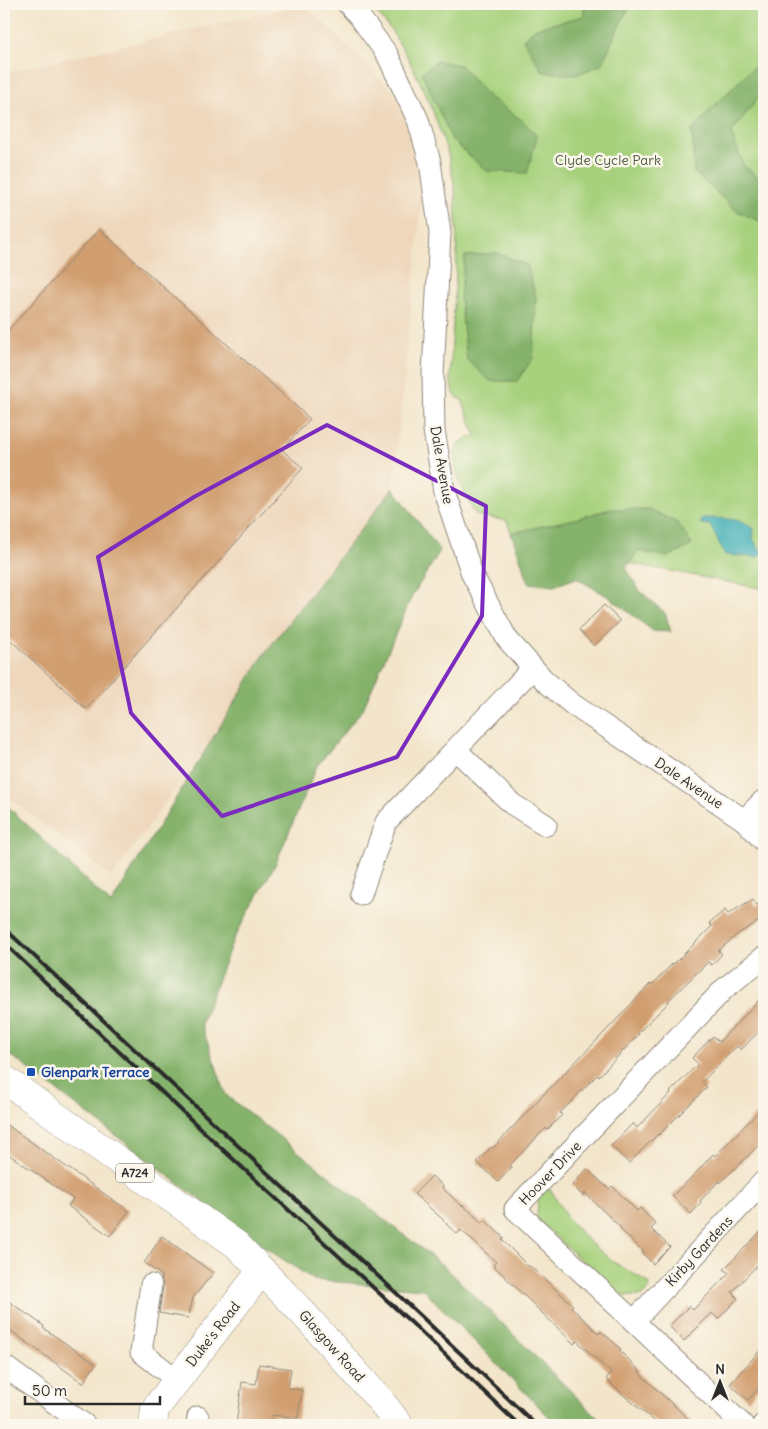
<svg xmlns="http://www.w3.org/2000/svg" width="768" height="1429" viewBox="0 0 768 1429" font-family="Delius,sans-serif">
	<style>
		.built { fill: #eed7bb }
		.green { fill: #a7d17d; stroke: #697e54 }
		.forest { fill: #85b36c; stroke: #586f4c }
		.water { fill: #3daeb5; stroke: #346c70 }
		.building { fill: #d19e70 }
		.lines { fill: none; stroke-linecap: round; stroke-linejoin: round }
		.minor-casing { stroke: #8f887a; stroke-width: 23 }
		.secondary-casing { stroke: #8f887a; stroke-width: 29 }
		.primary-casing { stroke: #8f887a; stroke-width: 29 }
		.minor { stroke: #fff; stroke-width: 21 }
		.secondary { stroke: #fff; stroke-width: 28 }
		.primary { stroke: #fff; stroke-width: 28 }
		.rail { stroke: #2b2b2b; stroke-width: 4 }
		.marked { fill: none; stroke: #7b2cbf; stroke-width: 4; stroke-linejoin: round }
		.transit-dot { fill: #1a4fb4; stroke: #fbf7ec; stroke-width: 2 }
		.labels { text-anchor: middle; stroke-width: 5; stroke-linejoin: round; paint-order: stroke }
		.shield { fill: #fbf7ec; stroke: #696865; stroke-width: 1 }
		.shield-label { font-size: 12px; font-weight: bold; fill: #2b2b2b }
		.park-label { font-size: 14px; fill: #505d44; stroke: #fbf7ec }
		.street-label { font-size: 14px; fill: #2b2b2b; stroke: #fbf7ec }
		.transit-label { font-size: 14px; font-weight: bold; fill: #164399; stroke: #fbf7ec; text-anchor: start }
	</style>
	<rect width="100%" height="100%" fill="#fbf7ec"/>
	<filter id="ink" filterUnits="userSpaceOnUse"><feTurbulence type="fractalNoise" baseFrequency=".02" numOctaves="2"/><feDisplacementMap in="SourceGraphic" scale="10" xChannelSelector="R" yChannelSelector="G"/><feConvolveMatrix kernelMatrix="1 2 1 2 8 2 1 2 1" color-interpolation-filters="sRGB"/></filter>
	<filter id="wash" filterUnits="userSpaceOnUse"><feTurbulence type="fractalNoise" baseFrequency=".0096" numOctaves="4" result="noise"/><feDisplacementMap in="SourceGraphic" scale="20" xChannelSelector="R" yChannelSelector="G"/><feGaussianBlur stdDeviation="1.12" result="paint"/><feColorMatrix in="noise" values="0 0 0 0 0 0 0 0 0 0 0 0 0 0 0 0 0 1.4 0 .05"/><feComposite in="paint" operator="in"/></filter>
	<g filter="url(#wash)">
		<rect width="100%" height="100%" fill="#f3e5ca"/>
		<path class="built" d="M304 4 400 98 423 190 393 488 112 877 4 794V73Z"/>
		<g class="green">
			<path d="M370 4H764V589L514 541 507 521 476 515C467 497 438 449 468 438 470 437 473 437 476 436L462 400C453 397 452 388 450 379L457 251 455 188 448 154 430 103 408 58 391 30Z"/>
			<path d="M545 1188 551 1190 567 1218 589 1242 615 1263 649 1283 650 1287 642 1296H619L537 1219 538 1195Z"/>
		</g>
		<g class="forest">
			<path d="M584 4H631L618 28 602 64 576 75 543 72 523 39 536 28 584 16Z"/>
			<path d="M764 57V90L731 133 744 166 764 182V223L737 211 694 172 692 131 711 109Z"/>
			<path d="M437 61 460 65 489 97 523 121 537 136 527 173 487 171 452 140 422 73Z"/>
			<path d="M497 253 527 265 536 298 533 358 517 381H490L467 360 460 298 465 256Z"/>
			<path d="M393 488 440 551 412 596 363 709 317 766 275 865 233 940 201 1024 226 1095 446 1268 605 1425H557L423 1289 314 1280 242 1232 4 1050V803L111 904 265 653Z"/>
			<path d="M610 509H649L678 523 692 545 668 557 638 551 626 568 639 590 665 613 671 632 653 631 609 597 576 578 554 586 529 583 511 533 575 519Z"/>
		</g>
		<path class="water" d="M705 518C721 519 742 517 754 529L753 539 762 553 758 557 725 555 710 525 701 524V519Z"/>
		<g id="blocks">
			<g class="building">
				<path d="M99 229 310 419 282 450 303 468 86 709 4 634V335Z"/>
				<path d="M604 605 620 621 594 646 579 630Z"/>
				<path d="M753 899 756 905 764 901V918L738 934 718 951 722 954 712 965 708 962 668 1001 669 1002 638 1033 639 1034 599 1076 597 1075 560 1113 562 1115 547 1130 546 1128 510 1165 512 1167 498 1182 477 1162 491 1147 493 1148 542 1096 601 1036 651 983 652 985 673 963 674 964 712 926 709 923 725 910 728 914Z"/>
				<path d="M764 995V1026L741 1050 737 1046 702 1082 707 1087 659 1135 658 1134 629 1163 611 1146 633 1123 637 1128 671 1093 670 1092 698 1064 692 1058 713 1036 719 1042Z"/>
				<path d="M764 1106V1140L720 1183 719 1181 700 1201 701 1203 691 1214 672 1196 693 1176 713 1154 715 1156Z"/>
				<path d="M4 1123 129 1211 110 1236 68 1206 73 1199 4 1151Z"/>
				<path d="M587 1169 609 1189 612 1186 637 1211 640 1208 656 1224 651 1229 670 1247 653 1264 642 1253 643 1251 620 1229 621 1228 585 1193 583 1196 572 1185Z"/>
				<path d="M432 1176 443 1186 442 1188 462 1206 463 1205 482 1223 485 1220 504 1238 502 1240 529 1267 530 1266 573 1305 571 1307 599 1334 601 1331 621 1349 620 1351 640 1371 639 1373 695 1425H659L620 1392 606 1379 611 1373 577 1341 574 1344 493 1265 496 1262 461 1230 457 1234 446 1224 447 1223 414 1194Z"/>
				<path d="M764 1228V1258L732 1292 738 1298 718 1319 712 1313 684 1341 669 1326 689 1306 693 1310 729 1273 724 1269Z"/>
				<path d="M162 1236 213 1273 193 1298 188 1318 159 1313 163 1287 161 1275 144 1263Z"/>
				<path d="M4 1298 44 1326 43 1328 96 1364 83 1383 4 1326Z"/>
				<path d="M764 1346V1382L748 1400 730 1384Z"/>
				<path d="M259 1364 291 1369 288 1388 302 1390 298 1418 272 1415 270 1425H236L242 1382 256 1384Z"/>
			</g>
		</g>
	</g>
	<g filter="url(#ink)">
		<use href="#blocks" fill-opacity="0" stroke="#8f887a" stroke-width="1"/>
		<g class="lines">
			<defs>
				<g id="minor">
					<path d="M348 4 359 16 387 54 418 120 430 162 440 233 433 374 434 430 444 491 472 574 507 639 545 681 572 704 744 820 764 841"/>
					<path d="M456 750 512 804 546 825"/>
					<path d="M744 820 764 800"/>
					<path d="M361 894 386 822 533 668"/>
					<path d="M151 1285 141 1352 177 1380"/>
					<path d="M634 1321 764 1181"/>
					<path d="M4 1366 85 1425"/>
					<path d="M197 1425 198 1417"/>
					<path d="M743 1425 515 1209 724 989 764 957"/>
					<path d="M763 1425 764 1424"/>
				</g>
				<path id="secondary" d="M153 1425 155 1409 262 1270"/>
				<path id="primary" d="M4 1079 237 1245 302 1312 380 1400 399 1425"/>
			</defs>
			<use href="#minor" class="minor-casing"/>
			<use href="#secondary" class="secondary-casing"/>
			<use href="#primary" class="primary-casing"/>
			<use href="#minor" class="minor"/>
			<use href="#secondary" class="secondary"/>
			<use href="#primary" class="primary"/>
			<g class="rail">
				<path d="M4 928 422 1317 536 1425"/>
				<path d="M4 943 220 1147 415 1326 519 1425"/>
			</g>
		</g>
	</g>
	<path class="marked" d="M327 425 486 506 482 616 397 757 222 816 131 713 98 557 194 497Z"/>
	<rect class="transit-dot" x="26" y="1067" width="10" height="10" rx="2.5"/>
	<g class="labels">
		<rect class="shield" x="116" y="1163.5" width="38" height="19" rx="4"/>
		<g class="shield-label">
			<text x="135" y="1177">A724</text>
		</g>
		<g class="park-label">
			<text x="608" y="165">Clyde Cycle Park</text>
		</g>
		<g class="street-label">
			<text transform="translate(442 465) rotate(80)" y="5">Dale Avenue</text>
			<text transform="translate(689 783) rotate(34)" y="5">Dale Avenue</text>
			<text transform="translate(550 1173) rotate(-46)" y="5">Hoover Drive</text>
			<text transform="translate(699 1251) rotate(-47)" y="5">Kirby Gardens</text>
			<text transform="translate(213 1334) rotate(-52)" y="5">Duke's Road</text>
			<text transform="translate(332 1346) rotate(48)" y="5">Glasgow Road</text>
		</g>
		<g class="transit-label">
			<text x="41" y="1077">Glenpark Terrace</text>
		</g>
	</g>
	<rect width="768" height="1429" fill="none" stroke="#fbf7ec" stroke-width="20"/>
	<g transform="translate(720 1382)" stroke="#fbf7ec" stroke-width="4" paint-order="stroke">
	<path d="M0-4L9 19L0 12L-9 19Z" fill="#2b2b2b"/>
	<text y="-8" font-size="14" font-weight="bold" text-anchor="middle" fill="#2b2b2b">N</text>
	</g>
	<path d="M25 1396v8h135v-8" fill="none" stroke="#2b2b2b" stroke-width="2.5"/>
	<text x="32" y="1396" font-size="15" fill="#2b2b2b" stroke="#fbf7ec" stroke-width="4" paint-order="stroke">50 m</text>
</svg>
